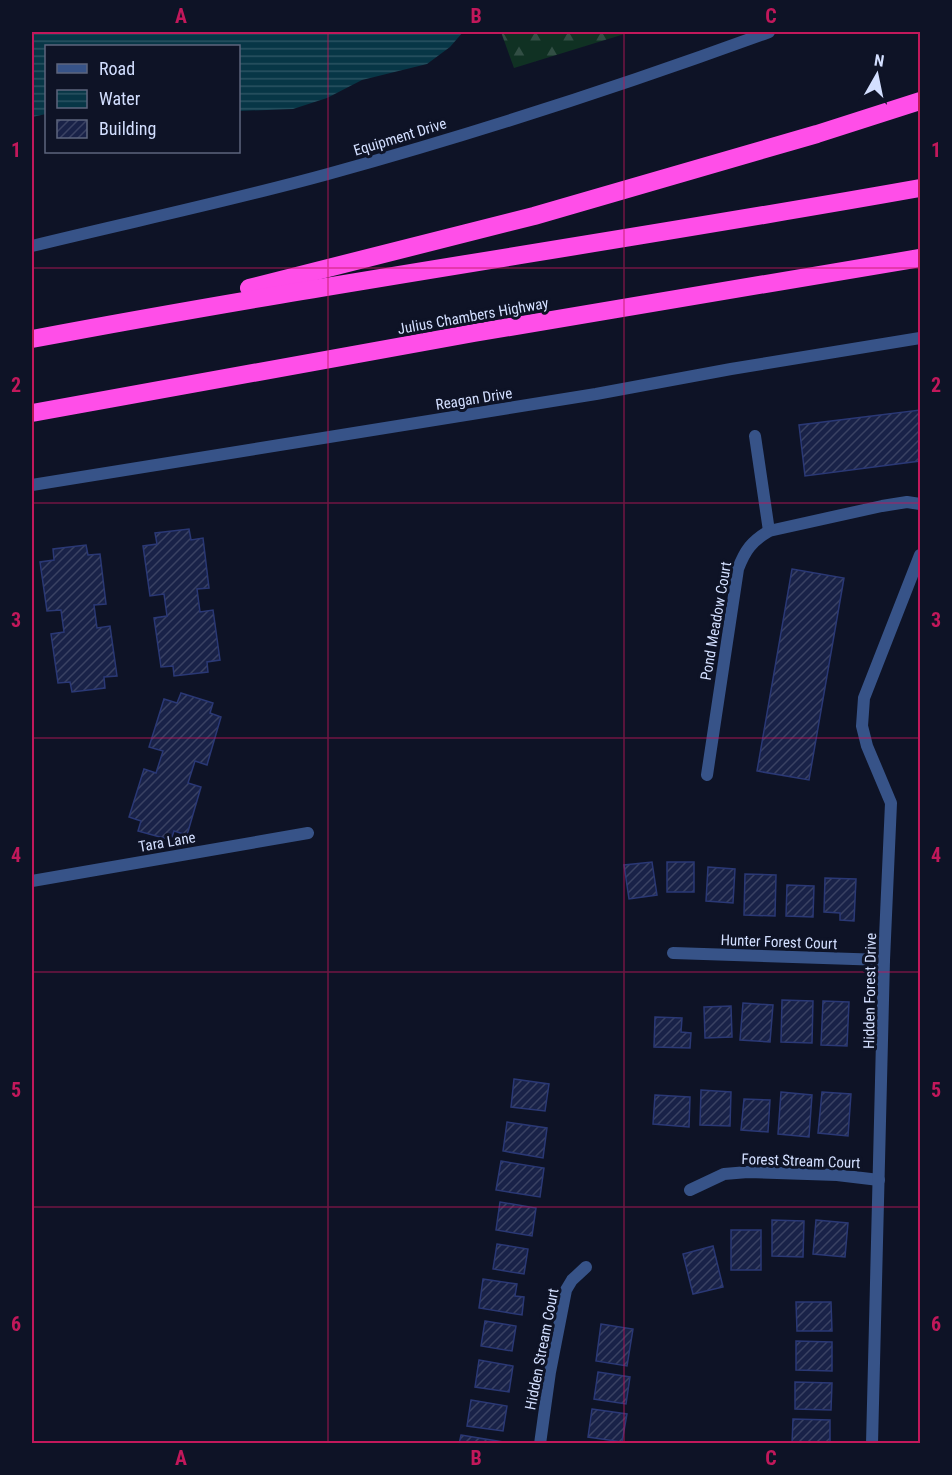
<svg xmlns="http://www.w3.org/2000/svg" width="952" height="1475" viewBox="0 0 952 1475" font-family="'Roboto Condensed',sans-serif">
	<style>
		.forest { fill: url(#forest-firs) }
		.water { fill: url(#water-rules) }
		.building { fill: url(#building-hatch); stroke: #2a3875; stroke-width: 1.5 }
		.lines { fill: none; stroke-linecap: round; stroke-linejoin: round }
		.service { stroke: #375388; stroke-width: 12 }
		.minor { stroke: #375388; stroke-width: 12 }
		.tertiary { stroke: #375388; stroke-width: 12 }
		.motorway { stroke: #ff4ee8; stroke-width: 18 }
		.grid { fill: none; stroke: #c2185b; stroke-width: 1.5; stroke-opacity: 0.55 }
		.labels { text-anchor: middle; stroke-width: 6; stroke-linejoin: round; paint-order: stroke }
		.street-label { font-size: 15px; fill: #d3dfff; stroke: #0e1326 }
		.neatline { fill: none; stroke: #c2185b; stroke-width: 2 }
		.grid-label { font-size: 20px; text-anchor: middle; font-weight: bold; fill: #c2185b }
	</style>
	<defs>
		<pattern id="forest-firs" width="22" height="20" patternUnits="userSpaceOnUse" patternTransform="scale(1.5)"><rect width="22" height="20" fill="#103123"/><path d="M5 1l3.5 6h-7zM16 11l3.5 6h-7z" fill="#324e44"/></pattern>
		<pattern id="water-rules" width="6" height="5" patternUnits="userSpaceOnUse" patternTransform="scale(1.5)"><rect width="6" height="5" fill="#073646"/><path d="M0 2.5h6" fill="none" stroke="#2a5362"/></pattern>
		<pattern id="building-hatch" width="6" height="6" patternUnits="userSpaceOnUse" patternTransform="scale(1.5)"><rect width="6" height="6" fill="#192248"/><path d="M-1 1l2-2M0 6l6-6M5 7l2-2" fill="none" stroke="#3a4263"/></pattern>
	</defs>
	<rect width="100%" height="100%" fill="#0e1326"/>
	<path class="forest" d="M501 32H631L514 68Z"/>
	<path class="water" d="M32 32H463L450 47 427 64 362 80 327 98 293 109 239 111 238 46H46V114L32 117Z"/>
	<g class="building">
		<path d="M920 410V461L805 476 799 425Z"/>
		<path d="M189 529 191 540 203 538 209 588 197 589 200 612 213 610 220 660 207 662 208 672 174 676 173 666 161 667 154 618 167 616 164 594 150 596 143 546 157 544 155 533Z"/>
		<path d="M86 545 88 555 100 554 106 604 94 605 97 628 110 626 117 676 104 677 105 688 72 692 70 682 58 683 51 634 64 632 61 610 47 611 40 562 54 560 53 549Z"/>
		<path d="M792 569 844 578 809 780 757 771Z"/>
		<path d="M181 693 213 703 210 713 221 717 207 765 195 761 188 783 201 787 187 835 174 831 171 840 138 831 141 821 129 817 144 769 156 773 163 751 149 747 164 699 177 703Z"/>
		<path d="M652 862 657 895 629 899 624 865Z"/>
		<rect x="667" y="862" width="27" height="30"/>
		<path d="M708 867 735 869 733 903 706 901Z"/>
		<path d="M745 874 776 875 775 916 744 915Z"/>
		<path d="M825 878 856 879 854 921 840 920V913L824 912Z"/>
		<path d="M787 885 814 886 813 917 786 916Z"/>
		<path d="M782 1000 813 1001 812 1043 781 1042Z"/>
		<path d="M823 1001 849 1002 847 1046 821 1045Z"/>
		<path d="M743 1003 773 1005 770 1042 740 1040Z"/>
		<path d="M731 1006 732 1037 705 1038 704 1007Z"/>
		<path d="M655 1017 682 1018 681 1032 691 1033 690 1048 654 1047Z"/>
		<path d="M514 1079 549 1084 545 1111 511 1107Z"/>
		<path d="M701 1090 731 1092 730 1126 700 1125Z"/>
		<path d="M781 1092 812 1095 809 1137 778 1134Z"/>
		<path d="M822 1092 851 1094 848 1136 818 1133Z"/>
		<path d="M655 1095 690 1097 689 1127 653 1124Z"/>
		<path d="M744 1099 770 1100 768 1132 741 1130Z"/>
		<path d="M507 1122 547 1128 543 1158 503 1151Z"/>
		<path d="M501 1161 544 1168 540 1197 496 1190Z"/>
		<path d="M500 1202 536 1208 532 1236 496 1230Z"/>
		<path d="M772 1220 804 1221 803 1257 772 1256Z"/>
		<path d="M816 1220 848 1223 845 1257 813 1254Z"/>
		<rect x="731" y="1230" width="30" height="40"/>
		<path d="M497 1244 528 1249 524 1274 493 1269Z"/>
		<path d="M713 1246 723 1287 693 1294 683 1254Z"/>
		<path d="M483 1279 517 1284 515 1296 524 1297 522 1315 479 1308Z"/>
		<path d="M796 1302H831L832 1331H797Z"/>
		<path d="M485 1321 516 1326 512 1351 481 1346Z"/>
		<path d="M601 1324 633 1329 627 1366 596 1361Z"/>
		<path d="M796 1341 832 1342V1371L796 1370Z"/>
		<path d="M479 1360 513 1366 509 1392 475 1387Z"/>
		<path d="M598 1372 630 1377 626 1404 594 1399Z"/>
		<path d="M795 1382 832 1383 831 1410 795 1409Z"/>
		<path d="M471 1400 507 1406 503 1431 467 1426Z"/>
		<path d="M592 1409 627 1414 622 1442 588 1437Z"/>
		<path d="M793 1419 830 1420V1444H792Z"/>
		<path d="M461 1435 503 1442V1444H459Z"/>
	</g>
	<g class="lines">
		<g class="service">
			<path d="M755 436 769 531"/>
			<path d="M707 775 738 569C745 550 752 541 769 531L882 506 907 502 920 504"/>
		</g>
		<g class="minor">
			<path d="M32 246C130 222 230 201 328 174 477 133 624 85 769 32"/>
			<path d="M32 881 308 833"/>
			<path d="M673 953 884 960"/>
			<path d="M690 1190 724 1174 748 1172 837 1175 879 1180"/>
			<path d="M540 1444 550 1372 566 1290 572 1280 586 1267"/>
			<path d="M872 1444 884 960 891 803 867 746 862 726 864 698 920 555"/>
		</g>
		<path class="tertiary" d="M32 485 596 394 731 369 920 338"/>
		<g class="motorway">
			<path d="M249 288 534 216 817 134 920 101"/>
			<path d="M32 339C327 283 624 241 920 188"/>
			<path d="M32 413 474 333 920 258"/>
		</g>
	</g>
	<path class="grid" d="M328 32V1444M624 32V1444M32 268H920M32 503H920M32 738H920M32 972H920M32 1207H920"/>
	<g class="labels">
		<g class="street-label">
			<text transform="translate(400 137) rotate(-17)" y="5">Equipment Drive</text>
			<text transform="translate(473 316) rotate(-10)" y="5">Julius Chambers Highway</text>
			<text transform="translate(474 399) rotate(-9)" y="5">Reagan Drive</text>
			<text transform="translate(716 621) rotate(-80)" y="5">Pond Meadow Court</text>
			<text transform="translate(167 842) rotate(-10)" y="5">Tara Lane</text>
			<text transform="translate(779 942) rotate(2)" y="5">Hunter Forest Court</text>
			<text transform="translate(870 991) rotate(-89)" y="5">Hidden Forest Drive</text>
			<text transform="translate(801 1161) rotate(2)" y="5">Forest Stream Court</text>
			<text transform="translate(542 1349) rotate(-79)" y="5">Hidden Stream Court</text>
		</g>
	</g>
	<rect width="952" height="1475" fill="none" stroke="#0e1326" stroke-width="66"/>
	<rect x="45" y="45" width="195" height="108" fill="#0e1326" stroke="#5d657d" stroke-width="1.5"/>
	<rect x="57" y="64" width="30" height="9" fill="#375388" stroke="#5d657d" stroke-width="1.5"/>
	<text x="99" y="75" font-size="18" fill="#d3dfff">Road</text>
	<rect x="57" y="90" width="30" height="18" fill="url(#water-rules)" stroke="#5d657d" stroke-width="1.5"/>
	<text x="99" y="105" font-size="18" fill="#d3dfff">Water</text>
	<rect x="57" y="120" width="30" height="18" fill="url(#building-hatch)" stroke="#5d657d" stroke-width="1.5"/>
	<text x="99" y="135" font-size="18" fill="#d3dfff">Building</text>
	<g transform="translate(877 75) rotate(9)" stroke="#0e1326" stroke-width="4.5" paint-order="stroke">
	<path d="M0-4.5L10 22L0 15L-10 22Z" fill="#d3dfff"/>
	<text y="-9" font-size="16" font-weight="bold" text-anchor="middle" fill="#d3dfff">N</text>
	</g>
	<rect x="33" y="33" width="886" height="1409" class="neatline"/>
	<g class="grid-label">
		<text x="181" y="23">A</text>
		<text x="476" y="23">B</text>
		<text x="771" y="23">C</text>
		<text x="16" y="157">1</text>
		<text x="936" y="157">1</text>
		<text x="16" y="392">2</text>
		<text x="936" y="392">2</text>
		<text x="16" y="627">3</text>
		<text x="936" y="627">3</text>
		<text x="16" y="862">4</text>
		<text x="936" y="862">4</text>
		<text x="16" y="1097">5</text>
		<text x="936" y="1097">5</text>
		<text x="16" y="1331">6</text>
		<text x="936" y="1331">6</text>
		<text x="181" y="1465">A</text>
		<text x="476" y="1465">B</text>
		<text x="771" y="1465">C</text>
	</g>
</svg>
